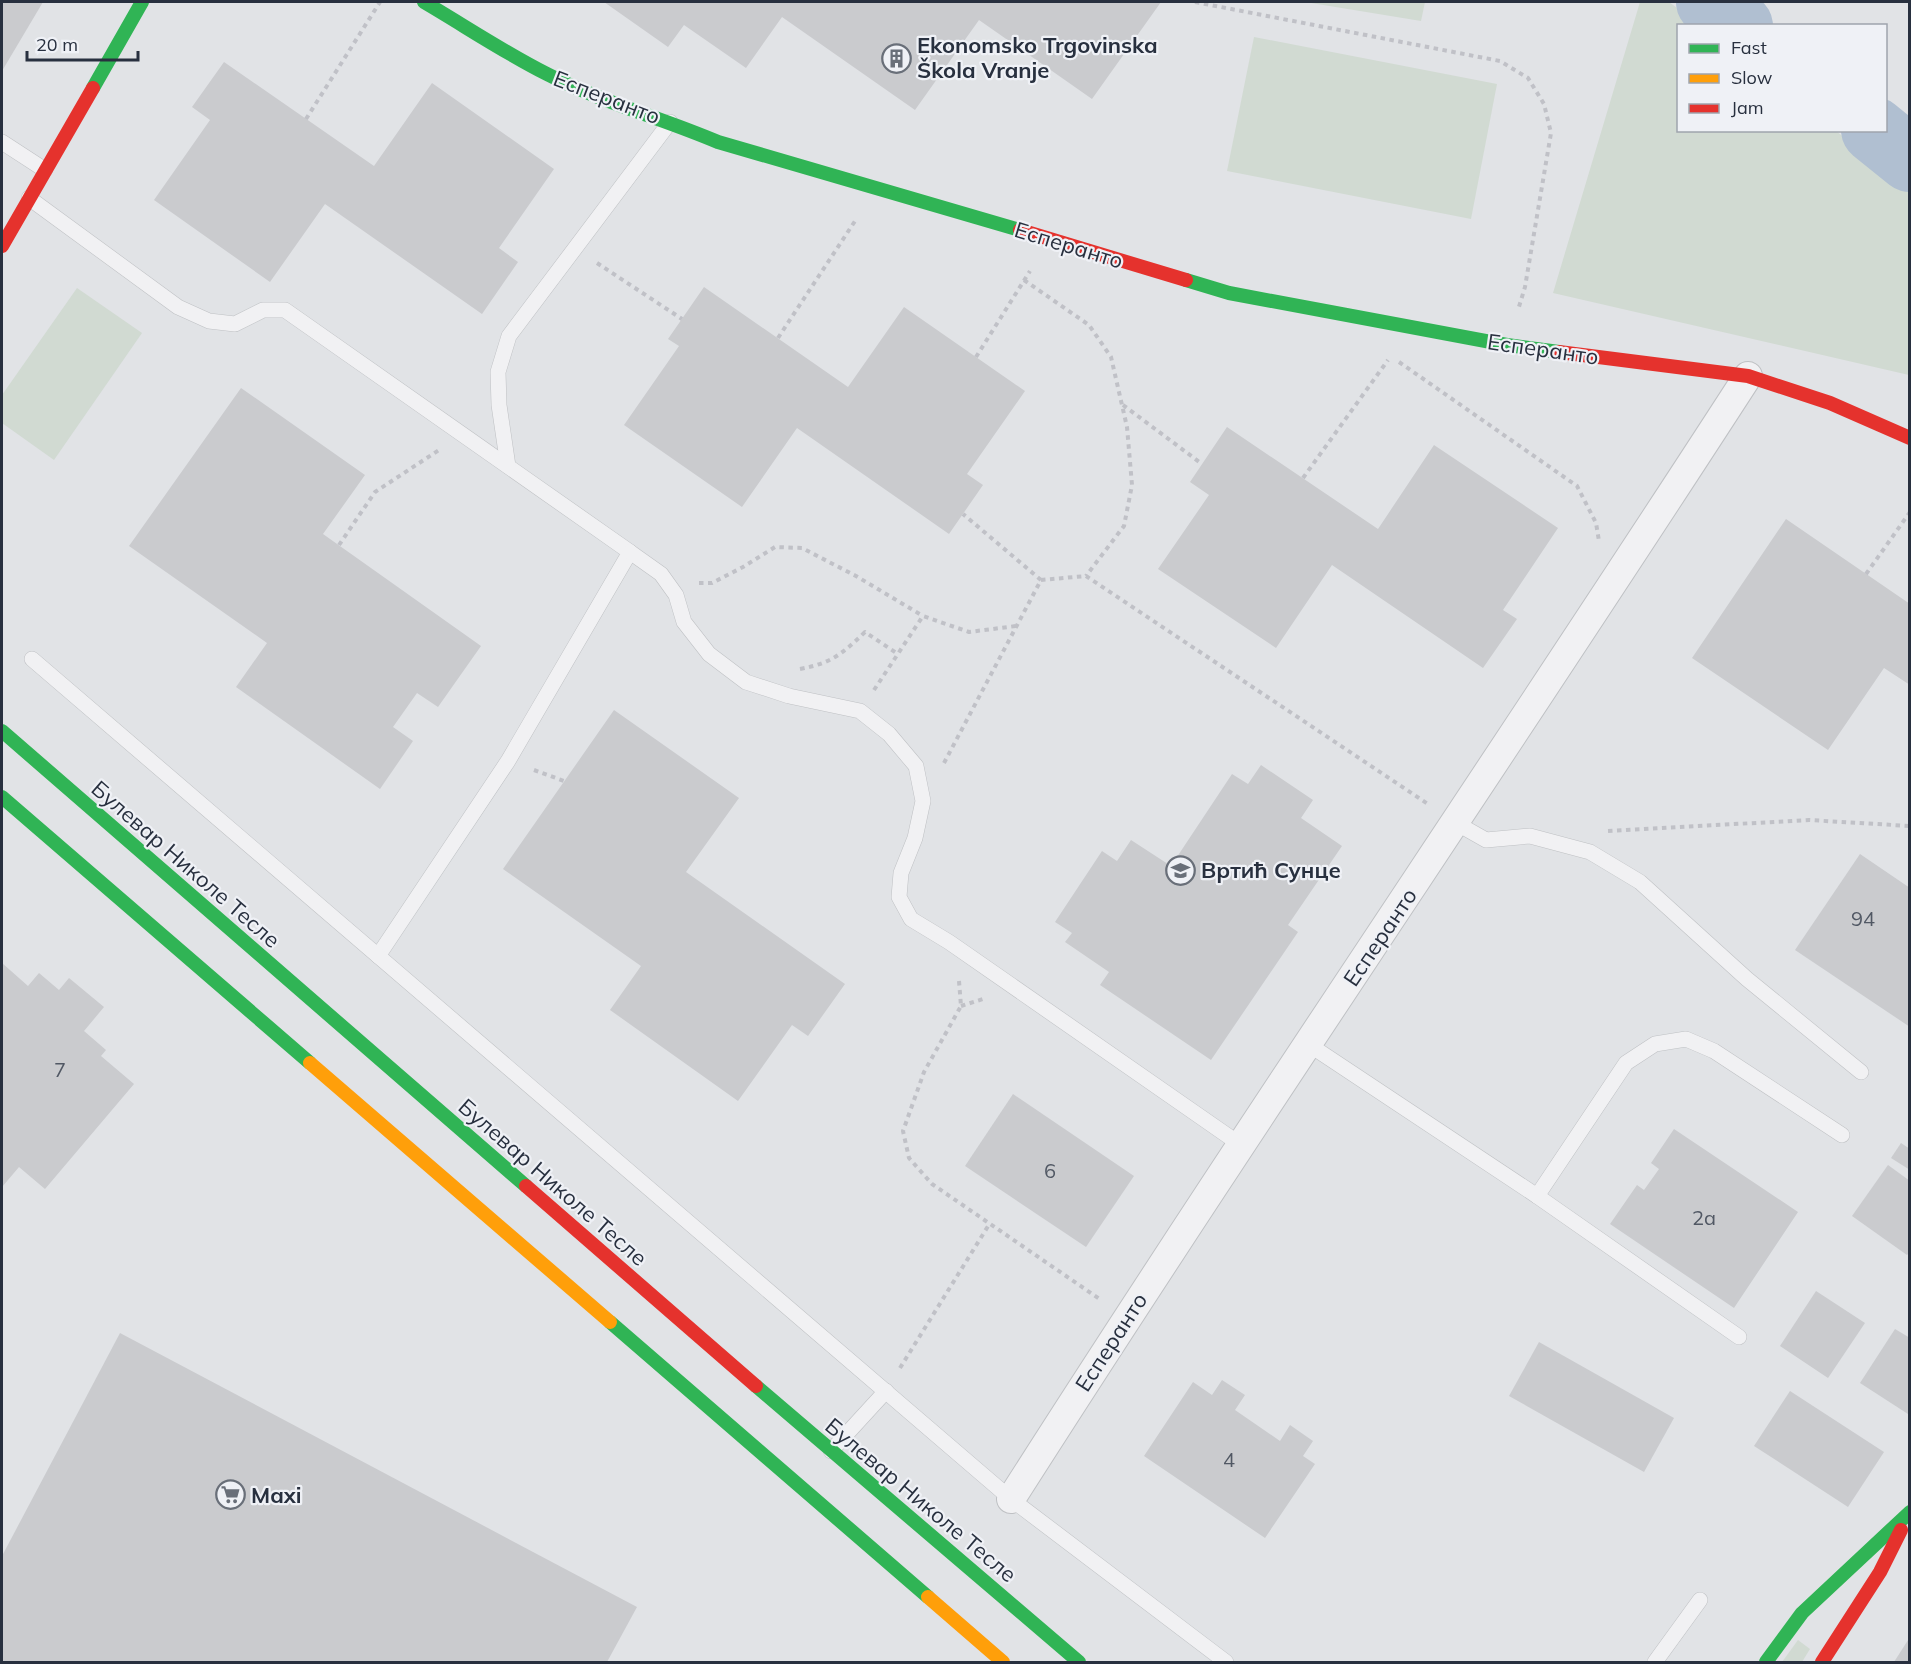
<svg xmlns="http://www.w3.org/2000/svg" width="1911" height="1664" viewBox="0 0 1911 1664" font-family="Mulish,sans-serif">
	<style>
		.green { fill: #d1dad2 }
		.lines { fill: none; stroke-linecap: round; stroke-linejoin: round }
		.river { stroke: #b0bfd1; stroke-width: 66 }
		.building { fill: #cacbce }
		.lane-casing { stroke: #bfc1c4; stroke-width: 16 }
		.street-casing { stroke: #bfc1c4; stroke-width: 30 }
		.path { stroke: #c0c1c7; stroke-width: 4; stroke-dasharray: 4.5 4.5; stroke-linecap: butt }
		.lane { stroke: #f1f1f3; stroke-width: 15 }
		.street { stroke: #f1f1f3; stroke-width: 28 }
		.fast { stroke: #30b455; stroke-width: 14 }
		.slow { stroke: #ff9f0a; stroke-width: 14 }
		.jam { stroke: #e5322d; stroke-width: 14 }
		.labels { text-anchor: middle; stroke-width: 4.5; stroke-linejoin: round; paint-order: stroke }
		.number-label { font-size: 20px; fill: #515864 }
		.poi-label { font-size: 22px; font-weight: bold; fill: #28303f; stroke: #eff1f6; text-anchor: start }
		.street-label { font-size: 22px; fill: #28303f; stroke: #eff1f6 }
	</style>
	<rect width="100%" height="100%" fill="#e1e3e6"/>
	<g class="green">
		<path d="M1305 2H1425L1421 21Z"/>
		<path d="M1640 2H1669L1700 25 1678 26V130L1836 131 1909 188V375L1553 293Z"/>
		<path d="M1254 37 1497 84 1471 219 1227 171Z"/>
		<path d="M77 288 142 333 54 460 2 423V395Z"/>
		<path d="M1798 1640 1810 1649 1802 1662H1782Z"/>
	</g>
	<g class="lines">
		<g class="river">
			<path d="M1709 2 1740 26"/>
			<path d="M1874 130 1910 159"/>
		</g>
	</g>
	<g class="building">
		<path d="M2 2H43L2 71Z"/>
		<path d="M604 2H1161L1092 99 979 20 915 110 782 17 746 68 684 25 668 47Z"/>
		<path d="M224 62 374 166 432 83 554 169 499 248 518 262 482 314 325 204 270 282 154 200 210 120 192 107Z"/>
		<path d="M704 287 848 387 904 307 1025 391 967 474 983 485 949 534 797 428 742 507 624 425 679 346 668 339Z"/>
		<path d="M241 388 365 475 323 534 481 646 438 707 417 693 393 727 413 741 380 789 236 687 267 643 129 546Z"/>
		<path d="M1227 427 1378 529 1434 445 1558 528 1503 610 1517 619 1483 668 1332 565 1276 648 1158 569 1209 495 1190 482Z"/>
		<path d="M1786 519 1910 604V685L1884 668 1828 750 1692 658Z"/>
		<path d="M614 710 739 798 686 872 845 984 808 1036 792 1025 738 1101 610 1010 641 966 503 869Z"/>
		<path d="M1261 765 1313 800 1301 818 1342 846 1288 925 1298 932 1211 1060 1100 985 1109 972 1065 942 1072 933 1055 922 1102 851 1117 861 1131 840 1171 866 1232 774 1248 784Z"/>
		<path d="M1860 854 1910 888V1027L1795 950Z"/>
		<path d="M2 963 28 986 39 973 59 990 69 978 104 1007 84 1031 106 1050 101 1056 134 1084 45 1189 19 1167 2 1187Z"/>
		<path d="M1013 1094 1134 1176 1086 1247 965 1166Z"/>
		<path d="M1674 1129 1798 1212 1734 1308 1610 1224 1637 1185 1644 1190 1659 1169 1651 1163Z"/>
		<path d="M1901 1143 1910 1149V1170L1891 1158Z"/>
		<path d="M1888 1165 1910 1181V1252L1907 1255 1852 1216Z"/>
		<path d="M1816 1291 1865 1323 1828 1378 1780 1346Z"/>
		<path d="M1895 1329 1910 1338 1908 1414 1860 1383Z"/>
		<path d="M120 1333 637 1607 607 1662H2V1556Z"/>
		<path d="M1539 1342 1674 1418 1644 1472 1509 1396Z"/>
		<path d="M1222 1380 1245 1395 1235 1410 1280 1441 1290 1425 1313 1441 1303 1456 1315 1464 1265 1538 1144 1456 1193 1382 1212 1395Z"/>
		<path d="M1790 1391 1884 1452 1848 1507 1754 1446Z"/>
		<path d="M1910 1637V1662H1894Z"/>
	</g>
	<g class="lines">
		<defs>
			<g id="lane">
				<path d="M2 142 45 170"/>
				<path d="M29 198 178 307 209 321 235 324 263 310H285L630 552 508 761 378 956"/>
				<path d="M508 466 499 405 498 372 509 336 670 122"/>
				<path d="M630 552 661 574 676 595 684 622 709 654 746 682 789 696 860 711 889 734 916 766 923 801 915 838 901 873 899 897 911 919 949 942 1241 1145"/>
				<path d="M32 659 1011 1499 1226 1662"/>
				<path d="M1456 823 1486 840 1530 836 1590 852 1640 882 1747 979 1861 1072"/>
				<path d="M1308 1044 1537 1196 1739 1337"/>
				<path d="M1537 1196 1626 1063 1655 1044 1686 1039 1714 1051 1842 1135"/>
				<path d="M831 1451 886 1391"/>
				<path d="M1655 1662 1700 1600"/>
			</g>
			<path id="street" d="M1011 1499C1252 1121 1505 752 1748 376"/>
		</defs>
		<use href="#lane" class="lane-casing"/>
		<use href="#street" class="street-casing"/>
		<g class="path">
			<path d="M1195 2 1500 61 1528 78 1544 104 1551 133 1525 287 1518 310"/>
			<path d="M306 119 380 2"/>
			<path d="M597 263 682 319"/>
			<path d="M1024 280 1089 325 1111 357 1127 427 1132 485 1124 526 1086 576"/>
			<path d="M778 338 857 218"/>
			<path d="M976 357 1030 271"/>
			<path d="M1399 362 1577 486 1596 523 1599 541"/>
			<path d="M1123 405 1202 464"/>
			<path d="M1303 478 1388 360"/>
			<path d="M339 545 375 492 439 450"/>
			<path d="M1866 574 1910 512"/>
			<path d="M1041 580 1086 576 1428 804"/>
			<path d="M699 583H712L743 567 775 547 802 548 856 576 923 616"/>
			<path d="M800 669C832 663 842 654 865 632L898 654"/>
			<path d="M874 690 923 616 969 632 1016 626"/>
			<path d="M944 763 1041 580 963 514"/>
			<path d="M534 770 564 781"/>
			<path d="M1608 831 1809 820 1910 826"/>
			<path d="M959 981 961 1006 924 1072 903 1131 909 1158 932 1184 1101 1300"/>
			<path d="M961 1006 983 999"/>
			<path d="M900 1368 990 1223"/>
		</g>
		<use href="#lane" class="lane"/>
		<use href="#street" class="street"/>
		<g class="fast">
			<path d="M424 2C465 26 505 53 547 74 601 102 662 118 718 142L1020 230"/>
			<path d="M93 88 142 2"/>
			<path d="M1186 280 1229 293 1507 345 1559 352"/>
			<path d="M2 731 526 1186"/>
			<path d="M2 797 310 1063"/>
			<path d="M610 1322 928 1597"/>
			<path d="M756 1386 1079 1662"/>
			<path d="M1766 1662 1802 1613 1910 1512"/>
		</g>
		<g class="slow">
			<path d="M310 1063 610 1322"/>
			<path d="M928 1597 1003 1662"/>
		</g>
		<g class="jam">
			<path d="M1020 230 1186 280"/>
			<path d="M2 246 93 88"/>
			<path d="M1559 352 1748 376 1830 403 1910 438"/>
			<path d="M526 1186 756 1386"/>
			<path d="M1822 1662 1880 1572 1901 1530"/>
		</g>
	</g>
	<defs>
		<symbol id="building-ring" viewBox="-11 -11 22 22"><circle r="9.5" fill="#eff1f6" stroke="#696f79" stroke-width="1.5"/><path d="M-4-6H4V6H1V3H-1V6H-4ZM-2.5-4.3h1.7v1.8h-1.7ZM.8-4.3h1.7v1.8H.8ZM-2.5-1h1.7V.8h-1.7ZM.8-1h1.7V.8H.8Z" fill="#696f79"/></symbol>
		<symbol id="school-ring" viewBox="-11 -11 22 22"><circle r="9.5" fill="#eff1f6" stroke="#696f79" stroke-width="1.5"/><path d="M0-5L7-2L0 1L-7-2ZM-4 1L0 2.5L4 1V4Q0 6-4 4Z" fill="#696f79"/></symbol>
		<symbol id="supermarket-ring" viewBox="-11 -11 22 22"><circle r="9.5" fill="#eff1f6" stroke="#696f79" stroke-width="1.5"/><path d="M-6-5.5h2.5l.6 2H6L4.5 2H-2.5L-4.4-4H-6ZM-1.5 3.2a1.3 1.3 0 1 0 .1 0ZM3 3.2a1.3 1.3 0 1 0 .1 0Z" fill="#696f79"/></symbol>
	</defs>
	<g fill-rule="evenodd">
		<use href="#building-ring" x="880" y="42" width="33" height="33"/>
		<use href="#school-ring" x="1164" y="854" width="33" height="33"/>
		<use href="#supermarket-ring" x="214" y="1478" width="33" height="33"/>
	</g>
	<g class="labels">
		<g class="number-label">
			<text x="1863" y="926">94</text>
			<text x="60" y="1077">7</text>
			<text x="1050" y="1178">6</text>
			<text x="1704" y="1225">2a</text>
			<text x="1229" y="1467">4</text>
		</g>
		<g class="poi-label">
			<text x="917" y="53">Ekonomsko Trgovinska<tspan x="917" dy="25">Škola Vranje</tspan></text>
			<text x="1201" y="878">Вртић Сунце</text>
			<text x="251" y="1503">Maxi</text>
		</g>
		<g class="street-label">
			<text transform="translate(607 97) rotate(21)" y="8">Есперанто</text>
			<text transform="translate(1069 245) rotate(17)" y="8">Есперанто</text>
			<text transform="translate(1543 349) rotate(8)" y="8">Есперанто</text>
			<text transform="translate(186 864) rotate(41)" y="8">Булевар Николе Тесле</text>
			<text transform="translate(1380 937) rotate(-56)" y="8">Есперанто</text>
			<text transform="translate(553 1182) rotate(41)" y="8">Булевар Николе Тесле</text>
			<text transform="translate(1111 1342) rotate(-57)" y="8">Есперанто</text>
			<text transform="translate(921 1500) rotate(40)" y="8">Булевар Николе Тесле</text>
		</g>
	</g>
	<rect width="1911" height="1664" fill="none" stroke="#28303f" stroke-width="6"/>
	<rect x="1677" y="24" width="210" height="108" fill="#eff1f6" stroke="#9fa4ad" stroke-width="1.5"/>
	<rect x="1689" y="44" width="30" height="9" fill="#30b455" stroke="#9fa4ad" stroke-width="1.5"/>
	<text x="1731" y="54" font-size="18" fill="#28303f">Fast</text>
	<rect x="1689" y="74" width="30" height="9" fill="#ff9f0a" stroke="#9fa4ad" stroke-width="1.5"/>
	<text x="1731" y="84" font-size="18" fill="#28303f">Slow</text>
	<rect x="1689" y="104" width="30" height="9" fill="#e5322d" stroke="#9fa4ad" stroke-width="1.5"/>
	<text x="1731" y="114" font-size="18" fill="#28303f">Jam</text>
	<path d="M27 51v9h111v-9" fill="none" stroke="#28303f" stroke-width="3"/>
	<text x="36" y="51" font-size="18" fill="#28303f" stroke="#eff1f6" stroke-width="4.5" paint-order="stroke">20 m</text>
</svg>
